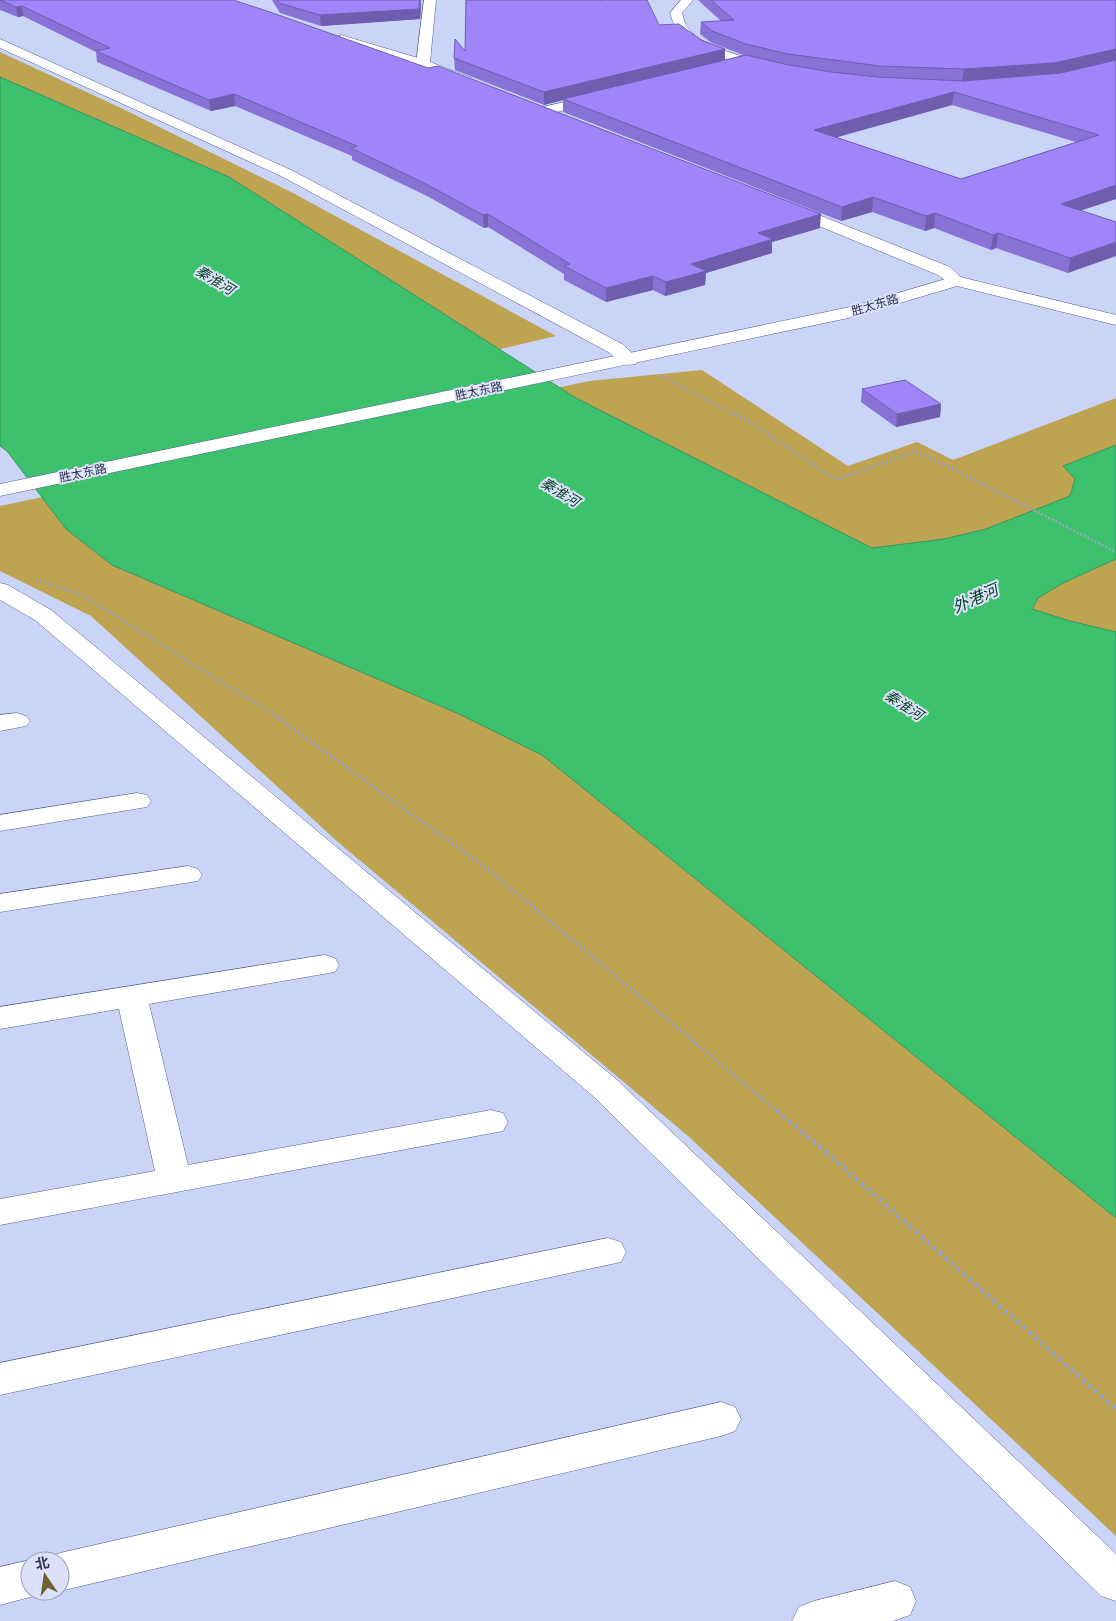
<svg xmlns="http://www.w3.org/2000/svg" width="1116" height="1621" viewBox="0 0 1116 1621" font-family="Figtree,'Noto Sans SC',sans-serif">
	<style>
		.green { fill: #bea351 }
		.water { fill: #3dc16d; stroke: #399763 }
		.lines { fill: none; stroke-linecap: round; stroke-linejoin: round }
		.minor-casing { stroke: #526093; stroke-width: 1 }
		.tertiary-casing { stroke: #526093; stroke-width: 1 }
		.secondary-casing { stroke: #526093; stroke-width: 1 }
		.path-far3 { stroke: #9aa4c3; stroke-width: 2; stroke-dasharray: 2 2; stroke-linecap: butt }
		.path-far2 { stroke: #9aa4c3; stroke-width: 2.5; stroke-dasharray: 2 2; stroke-linecap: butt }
		.path-far1 { stroke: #9aa4c3; stroke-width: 3; stroke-dasharray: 2.5 2.5; stroke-linecap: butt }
		.path { stroke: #9aa4c3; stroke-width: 4.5; stroke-dasharray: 4 4; stroke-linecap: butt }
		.minor { fill: #fff; fill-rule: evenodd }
		.tertiary { fill: #fff; fill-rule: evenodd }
		.secondary { fill: #fff; fill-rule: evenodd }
		.wall { fill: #8972d6; fill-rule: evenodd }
		.shaded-wall { fill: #6f5dae }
		.building { fill: #9f85f9; stroke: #6f5dae; fill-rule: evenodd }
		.labels { text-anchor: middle; stroke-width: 4; stroke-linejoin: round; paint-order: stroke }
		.far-street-label { font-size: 12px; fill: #2f364d; stroke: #dae1f9 }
		.far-water-label { font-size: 14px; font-style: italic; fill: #063c1c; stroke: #dae1f9 }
		.water-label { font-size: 16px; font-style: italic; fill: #063c1c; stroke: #dae1f9 }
	</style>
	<rect width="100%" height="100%" fill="#c9d4f7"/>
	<g class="green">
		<path d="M0 52 121 108 293 193 556 336 479 354 0 281Z"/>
		<path d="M702 370 848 466 917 442 953 460 1116 398V1536L688 1136 338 842 91 616 0 571V506L589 381Z"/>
	</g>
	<path class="water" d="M0 77 229 177 576 398 872 548 944 539 986 529 1070 496 1075 479 1063 466 1116 445V559L1063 583 1038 598 1032 609 1070 621 1116 632V1218L542 755 459 714 112 565 66 529 7 451 0 446Z"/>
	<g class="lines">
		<defs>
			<g id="minor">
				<path d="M681 0H693L682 13C684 18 684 24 688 28 703 49 749 58 774 64L776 67 774 70C757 74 695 49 682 37 675 30 673 22 670 13Z"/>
				<path d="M341 35 428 61 430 64 423 68 337 42 335 39Z"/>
				<path d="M0 39 291 170 624 345 638 360 636 364C624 367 619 361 610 353L281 176 0 48Z"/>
				<path d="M598 94 603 95 605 98 603 101 544 115 537 111 539 108Z"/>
				<path d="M0 583 8 585 51 610 617 1080 1116 1554V1601L1101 1596 593 1096 35 620 0 600Z"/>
				<path d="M17 713 26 716 30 721 26 726 0 731V715Z"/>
				<path d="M137 793 147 795 151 801 147 807 0 831V815Z"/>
				<path d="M188 866 198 869 202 875 198 881 0 912V894Z"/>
				<path d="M324 955 335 958 339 965 335 972 149 1004 188 1165 491 1110 503 1113 508 1122 503 1131 0 1225V1199L155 1171 119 1009 0 1029V1007Z"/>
				<path d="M608 1238 621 1242 626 1252 621 1262 0 1395V1363Z"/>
				<path d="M721 1402 735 1407 741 1419 735 1431 721 1436 60 1591V1561H44L45 1558 60 1553Z"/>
				<path d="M30 1560 33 1561H30V1591H46L45 1593 0 1605V1567Z"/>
				<path d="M895 1581 910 1587 916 1601 910 1615 893 1621H792L799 1607 814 1601Z"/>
			</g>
			<g id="tertiary">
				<path d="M424 0H436L430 62 472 78 474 81 472 84H462L418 67 416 64Z"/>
				<path d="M786 202 950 267 965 281 962 285C951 287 946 281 938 275L780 210 778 207 780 204Z"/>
			</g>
			<path id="secondary" d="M956 276 1116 315V325L957 286 853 317 0 496V484L850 307Z"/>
		</defs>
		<use href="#minor" class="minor-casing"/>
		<use href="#tertiary" class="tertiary-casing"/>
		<use href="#secondary" class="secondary-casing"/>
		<path class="path-far3" d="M661 376 736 415"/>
		<g class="path-far2">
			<path d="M733 413 750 422 836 480 917 451 1116 552"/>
			<path d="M36 580 81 594 279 718"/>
		</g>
		<path class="path-far1" d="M277 717 490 871 777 1111"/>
		<path class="path" d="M776 1110 826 1152 1116 1409"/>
		<use href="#minor" class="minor"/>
		<use href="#tertiary" class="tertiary"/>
		<use href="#secondary" class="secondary"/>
	</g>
	<g class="wall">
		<path d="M0 0 820 228 772 242V253L706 273 705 285 665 296 653 290 606 302 564 280V274L488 227 484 228 427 196 352 160V156L235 106 211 111 97 62 96 52 23 16 18 17 0 10Z"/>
		<path d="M272 0H421V10L420 19 321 26 280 13Z"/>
		<path d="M698 0H1116V199L1081 210 1068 273 996 248 991 250 934 228 925 231 872 212 841 221 563 112V100L544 105 455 70 454 58 465 51 659 25 725 49V60L743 55 712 43 700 34 701 22 721 21ZM952 105 1076 142 961 179 836 137Z"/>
		<path d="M862 389 941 404 940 417 896 427 861 402Z"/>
	</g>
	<g class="shaded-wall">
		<path d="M420 0 421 10 420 19 321 26 320 15Z"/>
		<path d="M22 6 23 16 18 17 16 7Z"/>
		<path d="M725 49V61L563 99V100L544 105V92Z"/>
		<path d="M1116 49V61L1052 76 962 82 964 69Z"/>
		<path d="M954 92 952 105 813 144 814 130Z"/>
		<path d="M234 94 235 106 211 111 209 100Z"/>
		<path d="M1116 185V199L1058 218 1061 204Z"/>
		<path d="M873 197 872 212 841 221 842 207Z"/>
		<path d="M935 213 934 228 925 231 926 216Z"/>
		<path d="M488 214V227L484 228 483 215Z"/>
		<path d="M821 214 820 228 772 242V253L706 273 705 285 665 296 666 282 691 264 758 233Z"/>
		<path d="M998 233 996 248 991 250 993 235Z"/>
		<path d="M1116 242V256L1068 273 1070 258Z"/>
		<path d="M653 276V290L606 302V288Z"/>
		<path d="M941 404 940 417 896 427 897 414Z"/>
	</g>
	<g class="building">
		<path d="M0 0H233L267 11 428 68 438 66 821 214 758 233 773 239 691 264 706 271 666 282 653 276 606 288 564 266 570 264 488 214 483 215 426 184 351 148 357 146 234 94 209 100 96 51 110 48 22 6 16 7Z"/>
		<path d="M277 0H420L419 9 320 15 279 3Z"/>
		<path d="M466 0H601L603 1 602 0H647L659 25 679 24 701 40 725 49 544 92 454 58 455 39 465 51Z"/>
		<path d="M711 0H1116V49L1054 63 964 69 880 66 788 54 746 44 712 31 701 22 734 20Z"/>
		<path d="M746 55 784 64 831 72 878 77 963 81 1061 73 1116 60V185L1061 204 1116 222V242L1070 258 998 233 993 235 935 213 926 216 873 197 842 207 563 99ZM954 92 1099 135 961 179 814 130Z"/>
		<path d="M905 380 941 404 897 414 862 389Z"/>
	</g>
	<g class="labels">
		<g class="far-street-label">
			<text transform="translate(875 305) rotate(-16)" y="4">胜太东路</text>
			<text transform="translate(479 391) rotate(-12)" y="4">胜太东路</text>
			<text transform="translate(83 473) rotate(-12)" y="4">胜太东路</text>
		</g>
		<g class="far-water-label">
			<text transform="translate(215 280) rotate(31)" y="5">秦淮河</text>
			<text transform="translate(560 492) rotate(31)" y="5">秦淮河</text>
			<text transform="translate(904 705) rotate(33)" y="5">秦淮河</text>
		</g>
		<g class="water-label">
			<text transform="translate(975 598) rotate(-24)" y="6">外港河</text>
		</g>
	</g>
	<g transform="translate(45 1576) rotate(347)"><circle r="24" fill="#dae1f9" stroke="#969db4"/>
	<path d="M0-4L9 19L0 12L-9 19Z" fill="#71612e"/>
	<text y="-8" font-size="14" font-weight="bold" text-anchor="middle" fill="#2f364d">北</text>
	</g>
</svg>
